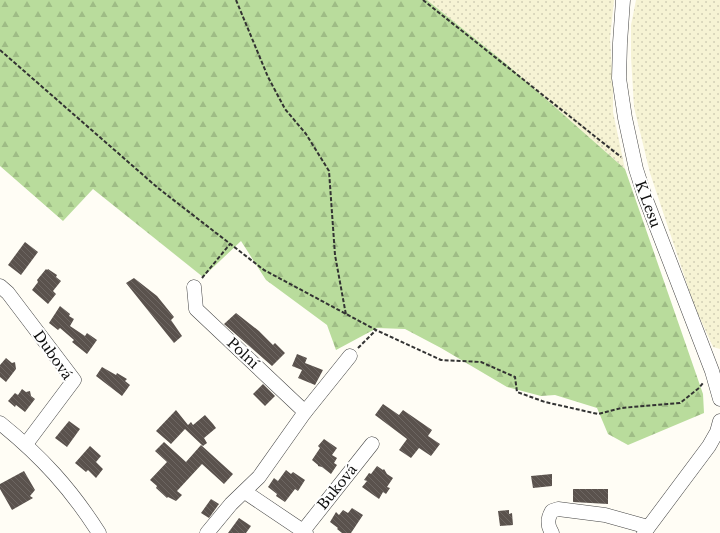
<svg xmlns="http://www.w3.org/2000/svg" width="720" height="533" viewBox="0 0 720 533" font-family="'Libre Baskerville',serif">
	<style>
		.farmland { fill: url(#farmland-dots) }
		.forest { fill: url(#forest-firs) }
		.building { fill: url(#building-back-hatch) }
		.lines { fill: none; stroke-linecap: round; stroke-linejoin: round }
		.minor-casing { stroke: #444; stroke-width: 15 }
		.path { stroke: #333; stroke-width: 2; stroke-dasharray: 4 2; stroke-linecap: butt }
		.minor { stroke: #fff; stroke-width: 14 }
		.labels { text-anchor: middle; stroke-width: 4; stroke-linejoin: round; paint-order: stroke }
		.street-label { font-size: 14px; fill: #111; stroke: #fff }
	</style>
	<defs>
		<pattern id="farmland-dots" width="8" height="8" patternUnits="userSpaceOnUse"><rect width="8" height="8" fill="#f6f3d4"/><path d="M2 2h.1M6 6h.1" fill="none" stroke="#d2cfb5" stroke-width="1.8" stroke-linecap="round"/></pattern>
		<pattern id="forest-firs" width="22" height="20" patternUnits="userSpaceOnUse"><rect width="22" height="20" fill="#b9dc9c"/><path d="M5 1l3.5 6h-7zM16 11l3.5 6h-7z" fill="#9ebc85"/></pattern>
		<pattern id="building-back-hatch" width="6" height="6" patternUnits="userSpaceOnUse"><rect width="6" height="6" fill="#5a524d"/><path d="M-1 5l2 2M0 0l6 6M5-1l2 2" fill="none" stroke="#6d6662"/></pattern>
	</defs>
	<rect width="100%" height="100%" fill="#fffdf5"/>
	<g class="farmland">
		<path d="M427 0H614L610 39 613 82V112L625 169 504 62Z"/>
		<path d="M636 0H720V349L713 347 694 305 650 173 634 107 631 57V25Z"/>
	</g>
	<path class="forest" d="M0 0H427L504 62 625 169 703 394 704 413 628 445 608 434 597 408 555 395 541 396 507 387 441 348 405 329 377 328 336 350 327 325 266 280 241 241 203 277 93 189 63 221 0 166Z"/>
	<g class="building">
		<path d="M25 242 38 252 21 275 8 265Z"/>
		<path d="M46 269 47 270 48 269 57 275 56 277 61 281 53 291 56 294 48 304 32 290 38 282 37 280Z"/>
		<path d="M134 278 157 296 174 317 171 320 182 336 174 343 126 283Z"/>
		<path d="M60 306 70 314 69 316 74 319 70 326 85 336 87 333 97 340 87 354 72 342 74 340 60 328 58 330 49 323Z"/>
		<path d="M236 313 259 331 273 345 275 343 285 353 272 366 224 324Z"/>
		<path d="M297 354 307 358 305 363 323 370 315 385 298 378 302 370 292 366Z"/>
		<path d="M6 358 12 363 15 362 16 369 6 382 0 377V365Z"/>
		<path d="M102 367 116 375 117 373 127 379 125 381 130 385 122 396 96 376Z"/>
		<path d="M263 384 275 396 265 406 253 394Z"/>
		<path d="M22 389 26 392 30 391 31 396 35 399 25 412 16 405 15 407 8 401 15 393 18 395Z"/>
		<path d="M383 404 399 415 403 410 432 430 428 436 440 444 431 456 419 448 411 458 399 450 407 439 375 415Z"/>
		<path d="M176 410 188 425 191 422 193 425 205 415 213 424 216 428 204 438 207 443 203 446 185 429 171 444 156 431Z"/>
		<path d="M69 421 80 429 67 447 55 438Z"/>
		<path d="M324 439 337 448 332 455 337 458 334 463 337 465 331 474 322 467 318 466V465L312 460 320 448 318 446Z"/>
		<path d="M164 442 186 462 201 445 233 474 224 484 202 464 177 491 182 495 176 501 168 497 167 498 156 488 157 486 150 480 167 462 155 451Z"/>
		<path d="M90 446 101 456 96 462 103 469 96 478 88 470 86 472 75 463Z"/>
		<path d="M377 466 383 470 384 469 387 474 393 478 387 487 390 488 386 494 383 492 379 499 362 487 367 481 364 480 369 473 371 474Z"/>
		<path d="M286 470 291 474 293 472 305 480 298 491 295 489 285 502 276 496 277 494 268 487 274 478 278 481Z"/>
		<path d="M24 471 35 490 30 496 33 498 12 510 0 489V484Z"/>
		<path d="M552 474V486L533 488 531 476Z"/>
		<path d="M573 489H608V504L573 502Z"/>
		<path d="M211 499 219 504 209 518 201 513Z"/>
		<path d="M352 508 363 515 351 533H342L337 529 338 528 330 522 336 512 339 515 343 510 348 513Z"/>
		<path d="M509 510V514L512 513 513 525 500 526 498 511Z"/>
		<path d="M239 518 251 526 246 533H228Z"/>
	</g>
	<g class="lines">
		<defs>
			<g id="minor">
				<path d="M623 0 620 43 619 78 625 118 636 169 645 197 712 371 720 399"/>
				<path d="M0 286 8 293 74 380 26 444"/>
				<path d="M194 287 196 309 305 412"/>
				<path d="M0 423C41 456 71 489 99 533"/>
				<path d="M245 492 306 533"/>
				<path d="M303 531 372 444"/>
				<path d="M207 533 231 504 259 477 305 412 350 356"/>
				<path d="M552 533C547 525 547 519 552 511L558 509 605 515 648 527"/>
				<path d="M644 533 709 446 717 432 720 421"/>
			</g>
		</defs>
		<use href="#minor" class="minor-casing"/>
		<g class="path">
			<path d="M236 0 268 77 285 109 306 134 329 171 335 255 346 315"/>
			<path d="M423 0 621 157"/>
			<path d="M0 50 158 188 264 270 376 330 441 360 481 362 515 377 517 392 545 402 598 414 621 408 680 403 699 388 703 383"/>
			<path d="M202 278 230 244"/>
			<path d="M358 348 376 330"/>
		</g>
		<use href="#minor" class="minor"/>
	</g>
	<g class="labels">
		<g class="street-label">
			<text transform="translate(648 204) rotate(70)" y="5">K Lesu</text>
			<text transform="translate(243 353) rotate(43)" y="5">Polní</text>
			<text transform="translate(53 355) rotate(55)" y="5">Dubová</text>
			<text transform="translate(337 487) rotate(-51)" y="5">Buková</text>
		</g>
	</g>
</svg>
